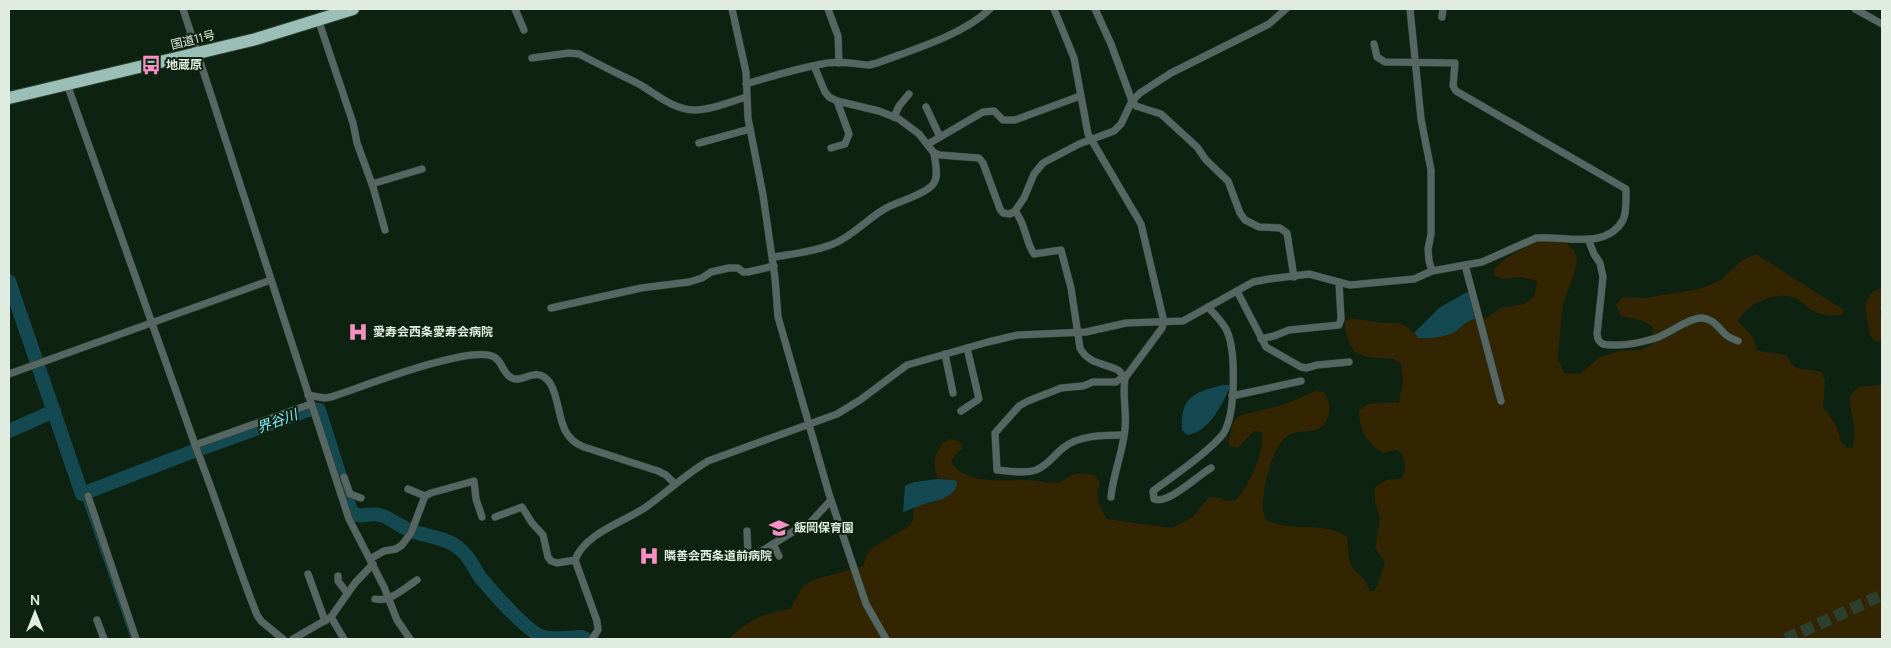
<svg xmlns="http://www.w3.org/2000/svg" width="1891" height="648" viewBox="0 0 1891 648" font-family="Manrope,'Noto Sans JP',sans-serif">
	<style>
		.green { fill: #332402 }
		.water { fill: #144951 }
		.lines { fill: none; stroke-linecap: round; stroke-linejoin: round }
		.stream { stroke: #144951; stroke-width: 2.5 }
		.river { stroke: #144951; stroke-width: 14 }
		.motorway-tunnel { stroke: #2c402f; stroke-width: 12; stroke-dasharray: 12 6; stroke-linecap: butt }
		.minor-casing { stroke: #2a3e2d; stroke-width: 8 }
		.trunk-casing { stroke: #2a3e2d; stroke-width: 14 }
		.minor { stroke: #566662; stroke-width: 7 }
		.trunk { stroke: #9bbfb6; stroke-width: 12 }
		.labels { text-anchor: middle; stroke-width: 4; stroke-linejoin: round; paint-order: stroke }
		.street-label { font-size: 12px; fill: #dfecdf; stroke: #0d2210 }
		.poi-label { font-size: 12px; font-weight: bold; fill: #dfecdf; stroke: #0d2210; text-anchor: start }
		.water-label { font-size: 14px; font-style: italic; fill: #87ecfd; stroke: #0d2210 }
	</style>
	<rect width="100%" height="100%" fill="#0d2210"/>
	<g class="green">
		<path d="M1545 240 1567 243 1574 251 1577 259 1574 274 1563 305 1561 322 1558 359 1564 373 1580 374 1600 357 1620 351 1641 350 1653 344 1652 326 1641 320 1621 316 1616 305 1623 297 1645 298 1699 289 1720 281 1742 260 1756 254 1844 310 1842 315C1831 316 1822 316 1812 310 1805 306 1801 300 1793 297 1773 292 1748 303 1738 321L1753 337 1757 350C1768 354 1776 352 1787 356 1796 374 1803 367 1821 372L1825 380 1823 407C1832 418 1839 427 1841 442L1848 448H1852C1859 430 1849 414 1850 396L1858 387 1880 385 1882 379V639H728C752 618 759 615 790 609L803 586 816 579 863 566 869 550 909 526 913 520 914 509 920 505 936 502 954 480 938 479C931 463 935 457 942 443L951 439 961 442 962 449 955 455 951 462C967 486 1002 479 1028 480 1038 480 1048 484 1059 482 1064 482 1067 477 1072 475 1080 472 1087 474 1095 475L1100 483C1094 499 1099 504 1107 519L1172 528 1193 517 1209 497 1221 498 1225 501 1236 500C1250 484 1264 454 1262 432L1254 431 1238 448 1230 447 1228 441 1234 420 1241 415 1283 405 1316 391 1324 392C1328 399 1331 406 1329 414 1323 438 1305 427 1289 435 1273 442 1261 493 1263 509 1263 512 1265 516 1266 520 1291 533 1324 520 1347 537L1349 559 1352 567 1365 580 1370 591H1375L1385 562 1375 548 1380 518 1375 502 1374 488 1386 480 1402 478C1407 469 1405 462 1402 453L1395 450 1383 453C1366 443 1359 430 1359 410L1367 404 1399 402 1403 382 1401 364 1394 359 1366 357 1353 351 1345 330V321L1351 318 1383 323H1399L1407 327 1419 338 1456 331 1468 321 1488 317 1500 308 1525 304 1535 295 1537 281 1521 277 1504 279 1494 276V269C1507 255 1527 245 1545 240Z"/>
		<path d="M1882 288V308L1879 311 1882 319V341H1875L1870 336 1865 304 1872 292Z"/>
	</g>
	<g class="water">
		<path d="M1467 292 1469 293 1475 319C1465 321 1462 327 1455 332 1443 338 1431 338 1419 338L1414 333 1439 308Z"/>
		<path d="M1222 385H1229L1230 387C1222 405 1209 432 1187 435L1182 430C1180 397 1193 393 1222 385Z"/>
		<path d="M938 479 954 480 957 482C957 498 934 501 922 505 915 507 910 510 903 512L905 486 914 482Z"/>
	</g>
	<g class="lines">
		<path class="stream" d="M82 494 132 639"/>
		<g class="river">
			<path d="M9 281 82 494 186 454 308 410H319L351 511C360 520 369 512 379 515 389 517 398 525 407 529 424 537 445 536 460 549 469 556 474 568 480 577 491 590 528 634 544 637 555 640 570 637 582 637L586 639"/>
			<path d="M9 431 54 411"/>
		</g>
		<path class="motorway-tunnel" d="M1786 639 1882 595"/>
		<defs>
			<g id="minor">
				<path d="M183 9 349 519 384 587 397 620 410 639"/>
				<path d="M515 9 524 30"/>
				<path d="M732 9 746 72 748 118 763 195 775 278 778 317 829 494 866 604 886 639"/>
				<path d="M828 9 838 36 839 63"/>
				<path d="M1054 9 1074 58 1088 134 1141 224 1164 322 1162 328 1125 378C1122 395 1127 411 1125 429 1123 452 1113 474 1111 497"/>
				<path d="M1095 9 1111 44 1132 101 1136 106 1161 114 1197 147 1206 160 1228 181 1240 213 1245 220 1259 227 1280 228 1287 233 1294 277"/>
				<path d="M1410 9 1421 119 1431 170V234L1428 249 1429 261 1432 271"/>
				<path d="M1855 9 1882 24"/>
				<path d="M1442 17 1443 9"/>
				<path d="M318 19 353 123 357 143 373 187 385 230"/>
				<path d="M532 58 569 53 579 54C598 64 616 73 635 82 655 92 670 109 694 110 711 110 730 102 746 97"/>
				<path d="M814 66 825 92 829 97 837 101 879 111 899 119 919 134 934 153 940 155 979 158 983 163 1000 209 1003 213 1010 214 1015 211 1024 198 1034 174 1043 163 1079 144 1114 131 1121 124 1132 101 1140 93 1171 73 1269 24 1286 9"/>
				<path d="M67 84 198 453C219 507 236 562 257 615L261 621 283 639"/>
				<path d="M746 84C772 76 796 69 822 64 837 60 855 64 869 65L877 63C912 50 963 35 990 9"/>
				<path d="M926 107 940 137"/>
				<path d="M894 117 899 106 909 94"/>
				<path d="M699 143 750 129"/>
				<path d="M928 144 983 112 994 111 1003 120H1015L1080 96"/>
				<path d="M831 148 845 144 849 134 837 101"/>
				<path d="M372 184 422 169"/>
				<path d="M1015 211C1026 224 1025 241 1034 254L1061 250 1071 288 1080 348C1088 364 1104 363 1118 370 1121 372 1123 376 1125 378"/>
				<path d="M1588 239 1594 254 1600 263 1603 277 1597 334C1598 346 1606 345 1617 345 1630 345 1643 342 1656 338 1668 334 1690 317 1702 318 1713 319 1717 326 1724 333 1727 337 1733 339 1738 341"/>
				<path d="M773 257C792 254 814 252 833 244 854 236 869 216 890 206 901 201 928 193 934 183 939 175 935 162 934 153"/>
				<path d="M1465 265 1501 401"/>
				<path d="M1237 291 1266 347 1301 367 1306 368 1317 365 1349 362"/>
				<path d="M1208 307C1215 315 1223 322 1227 331 1236 352 1236 415 1223 434 1211 450 1174 476 1157 488L1153 491 1154 499C1168 505 1197 476 1211 468"/>
				<path d="M551 308 641 288 689 282 702 278 711 272 729 268H738L743 272H748L774 266"/>
				<path d="M1261 339 1274 336 1289 330 1339 325 1341 319 1339 282"/>
				<path d="M945 354 953 393"/>
				<path d="M9 374 271 280"/>
				<path d="M1123 377 1116 382H1093L1083 386 1061 388 1028 401 1019 406 995 433 997 470C1009 471 1024 474 1036 470 1047 466 1054 455 1063 448 1078 435 1105 435 1123 435"/>
				<path d="M308 395 324 398 331 397C362 387 466 346 492 356 503 360 502 374 512 378 523 384 537 364 550 383 563 404 555 437 584 447L658 471 666 475 675 484"/>
				<path d="M1232 396 1301 381"/>
				<path d="M961 411 979 399 967 348"/>
				<path d="M195 445 311 404"/>
				<path d="M344 477 350 494 361 498"/>
				<path d="M408 489 425 496"/>
				<path d="M88 496 136 639"/>
				<path d="M495 517 522 507 532 523 543 535 548 557 551 561 557 563 575 560"/>
				<path d="M747 531 748 554 749 557 754 556 794 531 809 524 831 500"/>
				<path d="M773 544 779 556"/>
				<path d="M370 559 384 551 396 549 402 545 411 533 425 496 431 493 474 481 476 499 482 517"/>
				<path d="M308 574 325 621"/>
				<path d="M338 576V581L347 593"/>
				<path d="M375 599C389 603 406 587 417 580"/>
				<path d="M331 617 344 639"/>
				<path d="M97 620 104 639"/>
				<path d="M293 639 331 617 355 583 373 564"/>
				<path d="M592 639 598 630 597 621 575 560C585 533 624 522 646 507 667 492 686 474 708 461L837 414 860 400 907 365 988 342 1018 335 1086 332 1126 323 1183 321 1253 282 1269 279 1309 274 1350 285 1414 279 1432 271 1482 262 1536 238C1563 235 1606 251 1623 220 1627 212 1626 199 1626 189L1456 91 1453 86 1455 63 1385 62 1377 57 1374 44"/>
			</g>
			<path id="trunk" d="M9 98 256 39 353 9"/>
		</defs>
		<use href="#minor" class="minor-casing"/>
		<use href="#trunk" class="trunk-casing"/>
		<use href="#minor" class="minor"/>
		<use href="#trunk" class="trunk"/>
	</g>
	<defs>
		<symbol id="bus-bare" viewBox="-9 -9 18 18"><path d="M-5-6H5V4H4V6H2V4H-2V6H-4V4H-5ZM-3.5-4V0h7V-4ZM-3.5 1.2v1.5H-2V1.2ZM2 1.2v1.5H3.5V1.2Z" fill="#fc8fc3" stroke="#0d2210" stroke-width="2.5" paint-order="stroke"/></symbol>
		<symbol id="hospital-bare" viewBox="-9 -9 18 18"><path d="M-5-5h3v3.5h4V-5h3V5h-3V1.5h-4V5h-3Z" fill="#fc8fc3" stroke="#0d2210" stroke-width="2.5" paint-order="stroke"/></symbol>
		<symbol id="school-bare" viewBox="-9 -9 18 18"><path d="M0-5L7-2L0 1L-7-2ZM-4 1L0 2.5L4 1V4Q0 6-4 4Z" fill="#fc8fc3" stroke="#0d2210" stroke-width="2.5" paint-order="stroke"/></symbol>
	</defs>
	<g fill-rule="evenodd">
		<use href="#bus-bare" x="137" y="51" width="28" height="28"/>
		<use href="#hospital-bare" x="344" y="318" width="28" height="28"/>
		<use href="#school-bare" x="765" y="514" width="28" height="28"/>
		<use href="#hospital-bare" x="635" y="542" width="28" height="28"/>
	</g>
	<g class="labels">
		<g class="street-label">
			<text transform="translate(193 40) rotate(-14)" y="4">国道11号</text>
		</g>
		<g class="poi-label">
			<text x="166" y="69">地蔵原</text>
			<text x="373" y="336">愛寿会西条愛寿会病院</text>
			<text x="794" y="532">飯岡保育園</text>
			<text x="664" y="560">隣善会西条道前病院</text>
		</g>
		<g class="water-label">
			<text transform="translate(277 421) rotate(-20)" y="5">界谷川</text>
		</g>
	</g>
	<rect width="1891" height="648" fill="none" stroke="#dfecdf" stroke-width="20"/>
	<g transform="translate(35 613)" stroke="#0d2210" stroke-width="4" paint-order="stroke">
	<path d="M0-4L9 19L0 12L-9 19Z" fill="#dfecdf"/>
	<text y="-8" font-size="14" font-weight="bold" text-anchor="middle" fill="#dfecdf">N</text>
	</g>
</svg>
